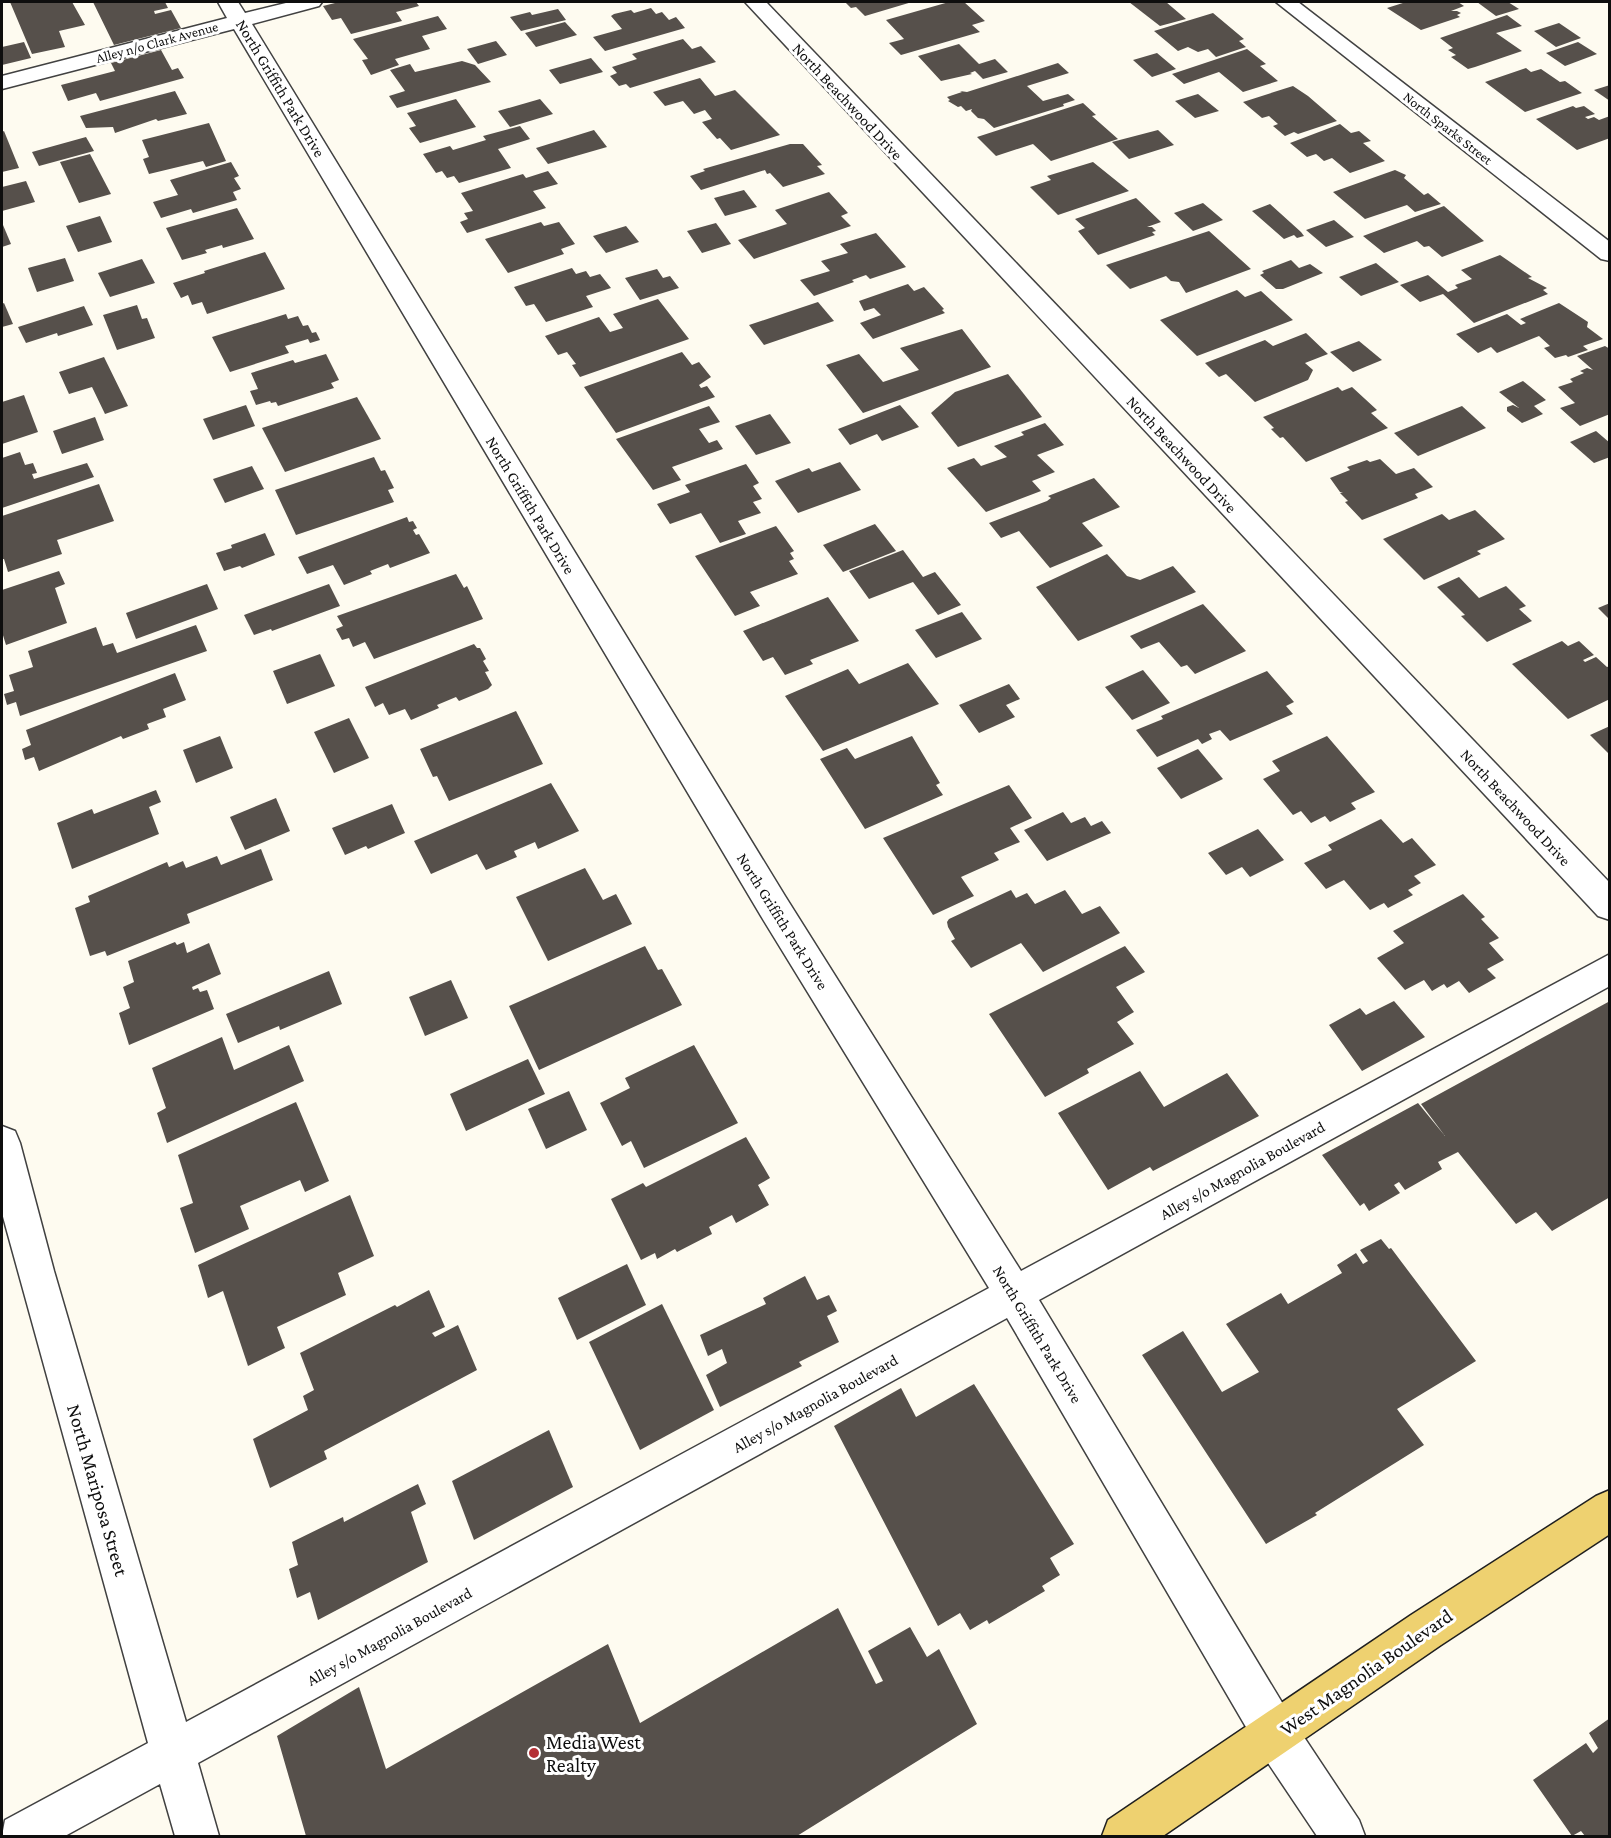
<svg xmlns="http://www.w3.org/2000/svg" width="1611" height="1838" viewBox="0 0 1611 1838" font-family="'Crimson Pro',serif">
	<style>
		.building { fill: #56504b }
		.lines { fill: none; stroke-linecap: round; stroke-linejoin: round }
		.minor-casing { stroke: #414141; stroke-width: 3 }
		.major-casing { stroke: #1f1f1f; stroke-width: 3 }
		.minor { fill: #fff; fill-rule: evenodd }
		.major { fill: #eed170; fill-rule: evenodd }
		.poi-dot { fill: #b43035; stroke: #fff; stroke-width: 2 }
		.labels { text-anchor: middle; stroke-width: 6; stroke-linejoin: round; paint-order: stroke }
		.far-street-label { font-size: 14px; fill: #0e0e0e; stroke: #fff }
		.street-label { font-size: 16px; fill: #0e0e0e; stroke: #fff }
		.near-street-label { font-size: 20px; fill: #0e0e0e; stroke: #fff }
		.near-poi-label { font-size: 20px; fill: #0e0e0e; stroke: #fff; text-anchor: start }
	</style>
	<rect width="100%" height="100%" fill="#fefbf0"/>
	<g class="building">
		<path d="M10 2H72L85 25 59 31 65 47 32 54Z"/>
		<path d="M93 2H165L168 8 154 11 155 14 171 10 181 28 114 45Z"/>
		<path d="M339 2H416L419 6 396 12 402 21 351 34 341 18 332 20 323 6Z"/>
		<path d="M845 2H912L865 16 856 7 851 8Z"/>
		<path d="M949 2H964L985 21 972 25 980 32 901 55 889 43 904 39 886 20Z"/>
		<path d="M1129 2H1166L1186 19 1160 26Z"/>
		<path d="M1406 2H1458L1464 6 1451 11H1457L1461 13 1457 15 1460 17 1421 30 1387 8Z"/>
		<path d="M1477 2H1508L1519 9 1496 16Z"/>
		<path d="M651 8 656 14 662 12 669 20 676 17 685 28 605 51 593 37 622 29 611 16 614 14 631 10 634 13Z"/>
		<path d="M558 9 566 20 521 31 510 17 530 12 532 15Z"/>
		<path d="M1213 13 1244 39 1239 41 1246 47 1216 57 1208 49 1198 52 1188 47 1178 51 1154 31Z"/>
		<path d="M1507 15 1522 26 1496 33 1522 51 1475 67 1468 69 1451 57 1456 55 1448 50 1453 48 1440 38Z"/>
		<path d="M438 16 447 29 422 36 430 49 395 59 399 65 371 75 362 60 368 59 353 39Z"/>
		<path d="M565 22 577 35 536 47 525 33Z"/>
		<path d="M1559 23 1581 38 1556 47 1534 31Z"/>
		<path d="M683 39 692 49 701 46 716 62 630 88 626 84 619 86 610 76 617 73 612 67 637 59 632 54Z"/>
		<path d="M496 41 507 55 478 64 467 49Z"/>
		<path d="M24 42 31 58 2 65V47Z"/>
		<path d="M1578 42 1597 54 1565 66 1546 53Z"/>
		<path d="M959 44 979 64 995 59 1008 72 983 79 975 71 970 73 972 74 941 81 918 56Z"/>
		<path d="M1247 49 1266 64 1260 66 1278 81 1243 92 1219 72 1184 84 1172 74Z"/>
		<path d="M161 50 172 70 178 68 184 78 100 101 96 93 68 101 61 85 115 71 111 63Z"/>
		<path d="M1157 53 1176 69 1152 77 1133 60Z"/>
		<path d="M591 58 603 72 560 84 549 70Z"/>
		<path d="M462 61 475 65 491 82 397 108 389 96 405 91 390 70 410 64 415 72Z"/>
		<path d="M1058 63 1069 73 1027 86 1043 101 1068 94 1075 100 1063 104 1064 106 994 128 984 119 978 118 971 111 972 109 966 111 961 106 958 107 948 101 950 100 947 97 962 92 960 91 967 92Z"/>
		<path d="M1526 68 1531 72 1541 69 1560 82 1565 81 1582 93 1525 112 1485 82Z"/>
		<path d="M700 78 715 96 735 90 780 135 731 150 720 138 717 139 702 122 712 119 705 110 694 114 683 101 665 106 653 92Z"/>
		<path d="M1610 85V101L1594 90Z"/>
		<path d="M1293 86 1308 96 1337 121 1298 134 1294 132 1285 136 1273 126 1278 124 1269 116 1262 118 1243 102Z"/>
		<path d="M175 91 187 114 158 121 156 119 115 133 113 127 86 128 80 116Z"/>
		<path d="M1198 94 1219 111 1195 118 1175 101Z"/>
		<path d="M456 99 476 127 420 143 409 128 416 126 407 113Z"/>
		<path d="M540 99 553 114 510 127 498 111Z"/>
		<path d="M1083 103 1096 115 1092 116 1118 139 1051 161 1033 144 996 156 977 137Z"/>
		<path d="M1573 106 1576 108 1584 106 1595 114 1585 117 1588 119 1594 117 1599 120 1610 116V138L1577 150 1536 119Z"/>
		<path d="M209 123 226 161 206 167 203 161 149 174 143 159 149 157 142 140Z"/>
		<path d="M1340 124 1351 133 1359 131 1371 141 1363 143 1385 161 1350 173 1332 158 1324 161 1316 154 1307 157 1290 143Z"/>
		<path d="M520 126 530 139 498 149 511 168 459 183 454 176 447 178 442 171 436 173 423 154 450 146 453 150 486 140 483 136Z"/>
		<path d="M594 130 607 147 548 164 536 148Z"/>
		<path d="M1158 130 1174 145 1129 159 1112 142Z"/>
		<path d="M4 131 19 168 2 172V132Z"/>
		<path d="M86 137 94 151 39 166 32 152Z"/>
		<path d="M790 144H803L822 165 817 166 825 174 783 187 770 173 767 174 765 170 701 190 690 176 705 171 703 169Z"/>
		<path d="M90 154 111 194 79 203 60 162Z"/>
		<path d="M231 162 239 176 234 178 241 189 233 192 237 200 193 213 191 209 161 218 153 202 178 195 170 180Z"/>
		<path d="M1093 162 1129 191 1058 215 1030 187 1051 180 1047 176Z"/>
		<path d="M1395 170 1406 175 1404 178 1424 195 1428 193 1441 204 1415 212 1407 205 1365 219 1333 192Z"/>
		<path d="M548 171 558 184 533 191 546 208 467 233 460 222 468 219 464 213 473 211 461 193 523 174 526 178Z"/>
		<path d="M26 181 35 202 2 211V187Z"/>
		<path d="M744 190 757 207 725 216 714 198Z"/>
		<path d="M829 192 848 213 841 216 851 226 754 259 738 240 787 224 775 210Z"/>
		<path d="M1136 198 1161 222 1147 227H1152L1156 231 1152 232 1155 235 1098 255 1078 231 1085 228 1075 219Z"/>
		<path d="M1203 203 1223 220 1193 231 1174 213Z"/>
		<path d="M1270 204 1301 232 1304 236 1297 238 1294 235 1284 239 1252 211Z"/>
		<path d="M1444 206 1484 241 1442 257 1429 246 1424 247 1417 241 1384 253 1363 236Z"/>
		<path d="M237 208 254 239 223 248 222 245 205 250 207 253 182 260 166 228Z"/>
		<path d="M100 216 112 242 78 252 66 226Z"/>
		<path d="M1334 220 1354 237 1326 247 1306 230Z"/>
		<path d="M541 222 544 226 559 222 575 244 561 249 564 254 508 273 485 239Z"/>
		<path d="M716 223 731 244 702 253 687 231Z"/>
		<path d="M3 225 11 244 2 247V226Z"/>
		<path d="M626 226 639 242 606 253 593 236Z"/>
		<path d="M1209 231 1251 269 1186 293 1179 282 1171 281 1166 276 1130 289 1106 265Z"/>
		<path d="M876 233 906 267 870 279 866 275 852 280 854 282 814 296 800 280 830 271 821 261 848 253 840 244Z"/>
		<path d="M265 252 285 289 207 314 202 302 192 305 188 295 181 298 173 283 205 273 204 271Z"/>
		<path d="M1500 255 1532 277 1528 278 1547 288 1543 290 1548 294 1474 323 1443 294 1420 302 1400 285 1428 275 1448 292 1458 288 1455 285 1472 279 1461 270Z"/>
		<path d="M65 258 74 281 37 292 28 268Z"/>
		<path d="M142 259 155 283 110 297 98 273Z"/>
		<path d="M1291 260 1299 268 1310 264 1323 273 1283 289H1276L1260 275 1264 273 1262 271Z"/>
		<path d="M1376 263 1399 282 1361 296 1339 277Z"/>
		<path d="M572 268 576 274 586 271 590 277 600 274 611 288 586 296 593 307 546 322 534 304 526 306 514 287Z"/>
		<path d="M657 269 663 278 670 276 679 288 640 300 625 278Z"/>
		<path d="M908 284 914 291 924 287 944 309 942 310 945 313 873 339 860 323 881 315 874 308 864 311 859 301Z"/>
		<path d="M1237 290 1245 297 1261 291 1293 320 1197 356 1160 320Z"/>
		<path d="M658 299 689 339 580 377 572 365 576 364 567 352 558 355 545 336 599 317 610 332 623 328 613 314Z"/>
		<path d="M818 302 834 321 764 345 749 325Z"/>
		<path d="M4 303 13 324 2 327V304Z"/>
		<path d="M1559 303 1588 322 1587 327 1603 339 1583 346 1588 350 1568 357 1566 355 1555 358 1544 348 1550 346 1539 336 1497 353 1491 347 1478 353 1456 334 1507 314 1521 325 1526 323 1520 319Z"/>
		<path d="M137 305 142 319 147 318 155 338 117 350 103 315Z"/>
		<path d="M84 306 93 325 58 336 57 333 26 343 18 327Z"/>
		<path d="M286 314 288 319 298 316 303 326 308 325 312 333 316 332 320 340 310 343 308 339 285 346 289 353 230 372 212 337Z"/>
		<path d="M962 329 991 367 863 413 826 365 859 354 883 382 919 370 900 348Z"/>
		<path d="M1306 333 1328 354 1305 363 1313 370 1308 380 1255 402 1226 374 1219 377 1205 363 1265 340 1273 346Z"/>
		<path d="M1359 341 1382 360 1353 372 1330 352Z"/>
		<path d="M1605 346 1610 349V414L1580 426 1560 408 1575 403 1558 387 1573 382 1570 379 1584 373 1580 371 1587 368 1593 370 1577 356Z"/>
		<path d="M682 352 692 365 699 362 711 377 699 385 701 388 707 386 715 397 616 433 584 387Z"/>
		<path d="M326 354 339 380 331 383 334 388 278 406 276 402 271 403 270 401 256 405 250 391 258 389 251 373 293 360 295 363Z"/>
		<path d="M104 357 128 406 105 414 92 387 69 394 59 372Z"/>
		<path d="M1008 374 1042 417 958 447 931 413 955 392Z"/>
		<path d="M1523 381 1546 400 1534 406 1543 414 1522 423 1507 411V407L1513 405 1519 408 1499 392Z"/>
		<path d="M1338 387 1342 391 1352 387 1377 410 1371 413 1388 428 1306 462 1283 437 1280 438 1271 429 1274 428 1263 417Z"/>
		<path d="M24 395 38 432 2 444V402Z"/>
		<path d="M357 397 381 439 285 472 262 428Z"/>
		<path d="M246 405 255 426 213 440 203 419Z"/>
		<path d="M900 405 919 427 882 441 877 434 850 445 838 429Z"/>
		<path d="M709 406 720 422 699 429 709 443 717 440 723 449 672 467 681 480 653 490 616 439Z"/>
		<path d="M1462 406 1486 428 1418 456 1394 433Z"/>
		<path d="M770 414 791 443 756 455 735 426Z"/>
		<path d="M95 417 104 440 62 454 53 431Z"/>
		<path d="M1045 423 1064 445 1037 455 1055 472 1032 481 1041 491 986 512 947 468 974 458 981 466 1007 457 994 446 1024 435 1021 432Z"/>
		<path d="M1596 431 1610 443V457L1594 463 1570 442Z"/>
		<path d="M20 452 25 465 33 463 37 473 32 474 34 479 87 463 94 477 2 508V458Z"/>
		<path d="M374 457 381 471 385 470 394 488 388 490 394 502 296 535 275 490Z"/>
		<path d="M1380 459 1396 474 1414 468 1433 487 1415 494 1418 498 1362 520 1345 502 1348 501 1340 493 1343 492H1340L1330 478 1350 470 1347 467 1367 460 1370 462Z"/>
		<path d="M840 462 861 490 798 513 775 481 809 468 812 472Z"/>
		<path d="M746 464 759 483 753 486 762 499 753 502 761 513 738 521 746 534 720 543 701 513 670 524 657 504 690 492 685 485Z"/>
		<path d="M252 466 264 489 225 503 213 479Z"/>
		<path d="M1094 478 1120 507 1082 523 1103 546 1050 568 1019 531 1001 538 989 523 1047 501 1051 498 1048 496Z"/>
		<path d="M99 484 114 521 57 540 62 554 8 572 4 559H2V516Z"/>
		<path d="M1475 510 1505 539 1477 551 1481 554 1424 580 1383 539 1442 514 1449 520Z"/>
		<path d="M407 517 409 522 413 521 417 528 413 530 416 535 419 534 430 553 390 568 388 564 370 571 372 574 344 585 333 565 307 574 298 557Z"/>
		<path d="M875 524 896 551 843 572 823 545Z"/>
		<path d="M776 526 794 551 790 553 794 559 789 561 798 574 750 592 760 606 735 616 695 556Z"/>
		<path d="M265 533 275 555 242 568 240 566 224 571 216 553 232 548 231 545Z"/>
		<path d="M903 550 923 577 935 572 961 605 938 615 913 582 869 599 849 571Z"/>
		<path d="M1107 554 1127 576 1140 580 1173 566 1196 592 1078 641 1036 587Z"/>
		<path d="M59 571 65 584 55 588 67 623 6 645 2 632V590Z"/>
		<path d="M456 574 464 588 467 586 483 619 374 659 365 642 353 647 349 638 342 640 336 629 343 626 337 616Z"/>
		<path d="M1459 577 1479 598 1506 586 1526 606 1519 609 1532 621 1487 642 1461 616 1465 615 1437 587Z"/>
		<path d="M207 584 218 609 136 639 126 613Z"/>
		<path d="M329 584 340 606 272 631 271 629 254 635 244 615Z"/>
		<path d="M828 597 859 641 810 660 813 664 785 675 773 657 763 661 743 631Z"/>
		<path d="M1610 603V620L1598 608Z"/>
		<path d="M1203 604 1246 651 1195 674 1187 665 1181 667 1159 642 1141 649 1130 636Z"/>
		<path d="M962 612 982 639 936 658 915 630Z"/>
		<path d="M196 625 207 651 20 716 16 702 7 705 4 694 14 691 9 675 33 667 28 651 96 627 103 646 113 643 117 653Z"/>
		<path d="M1562 641 1568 646 1579 641 1594 655 1583 660 1585 662 1596 657 1607 667 1610 666V699L1568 719 1512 664Z"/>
		<path d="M474 644 477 648H480L486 659 483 661 489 671 485 672 492 685 488 689 459 701 456 697 437 705 439 708 411 720 405 709 389 715 383 703 375 707 365 687Z"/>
		<path d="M320 654 335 686 287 704 273 671Z"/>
		<path d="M908 663 939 704 823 751 785 696 848 669 859 684Z"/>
		<path d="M1143 670 1170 703 1132 720 1105 687Z"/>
		<path d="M1267 671 1294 702 1286 706 1293 714 1230 741 1220 730 1209 734 1212 739 1202 744 1198 739 1157 757 1136 730 1163 719 1161 716Z"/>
		<path d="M175 673 186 700 163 709 166 717 147 724 149 729 123 739 121 736 39 771 34 757 25 760 22 749 31 745 26 730Z"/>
		<path d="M1009 684 1020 699 1006 705 1015 717 979 733 959 705Z"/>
		<path d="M516 711 543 764 449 801 437 776 433 777 420 749Z"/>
		<path d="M349 718 369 758 334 773 314 732Z"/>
		<path d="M1610 726V755L1590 735Z"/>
		<path d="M220 736 233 768 196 783 183 750Z"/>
		<path d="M912 736 940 783 936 785 943 795 865 829 820 759 847 748 855 759Z"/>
		<path d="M1327 736 1375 792 1351 803 1356 809 1330 822 1325 816 1311 823 1301 811 1293 815 1263 779 1280 771 1272 761Z"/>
		<path d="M1198 749 1223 779 1181 799 1157 768Z"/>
		<path d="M551 783 579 831 538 849 535 842 514 851 517 857 486 870 477 854 431 874 414 841Z"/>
		<path d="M1009 785 1032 818 1010 828 1020 842 994 853 999 860 961 877 974 896 933 915 883 838Z"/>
		<path d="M156 790 161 802 149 807 159 834 72 869 57 823 92 809 94 814Z"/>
		<path d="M276 798 290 831 245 850 230 817Z"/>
		<path d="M392 804 405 833 368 849 366 846 345 855 332 828Z"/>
		<path d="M1063 812 1071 823 1085 817 1091 826 1102 821 1111 833 1047 861 1024 830Z"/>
		<path d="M1381 819 1403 843 1412 838 1436 865 1414 876 1421 883 1408 890 1413 895 1388 908 1384 903 1370 910 1344 880 1326 889 1304 863 1332 850 1328 845Z"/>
		<path d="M1258 829 1284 860 1250 877 1242 867 1226 875 1208 853Z"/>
		<path d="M261 849 273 880 187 914 190 923 107 956 105 951 90 956 75 908 90 902 88 896 167 862 169 867 183 861 186 868 217 856 221 865Z"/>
		<path d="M585 868 603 900 616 894 632 924 548 961 516 897Z"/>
		<path d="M1011 890 1016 898 1027 893 1035 904 1065 890 1082 914 1100 906 1120 933 1043 972 1021 943 971 968 951 941 955 939 948 927 947 922 949 919Z"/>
		<path d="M1463 894 1485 917 1481 919 1499 938 1489 943 1504 960 1487 969 1496 978 1469 993 1459 981 1447 988 1444 984 1432 991 1424 980 1405 990 1377 958 1404 943 1393 931Z"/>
		<path d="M175 942 177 945 184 942 187 953 209 943 221 974 192 987 193 990 198 988 200 992 207 990 214 1009 129 1045 119 1013 130 1008 123 987 134 982 128 961Z"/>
		<path d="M645 946 658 970 662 969 682 1005 539 1070 509 1006Z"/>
		<path d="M1125 946 1145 972 1116 987 1134 1012 1117 1022 1134 1044 1087 1069 1089 1073 1045 1097 989 1014Z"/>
		<path d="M329 971 342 1004 280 1030 279 1026 238 1043 226 1014Z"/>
		<path d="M451 980 468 1018 425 1036 409 997Z"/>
		<path d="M1394 1001 1425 1037 1362 1071 1329 1025 1360 1008 1366 1015Z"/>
		<path d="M1610 1001V1197L1552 1231 1536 1212 1516 1224 1458 1152 1438 1162 1442 1169 1405 1190 1399 1182 1394 1185 1400 1193 1369 1211 1364 1203 1360 1206 1322 1155 1418 1103 1445 1136 1421 1104Z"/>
		<path d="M222 1037 234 1070 289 1045 304 1081 167 1143 157 1113 166 1108 152 1068Z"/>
		<path d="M694 1045 738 1123 644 1168 631 1141 622 1146 600 1103 630 1088 625 1078Z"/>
		<path d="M528 1059 545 1094 466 1131 450 1094Z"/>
		<path d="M1140 1071 1164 1107 1227 1073 1259 1116 1153 1171 1150 1167 1108 1190 1058 1113Z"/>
		<path d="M569 1091 587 1130 546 1149 528 1109Z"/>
		<path d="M296 1102 329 1181 305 1192 300 1180 240 1206 249 1229 195 1253 180 1208 193 1203 178 1155Z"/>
		<path d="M746 1137 770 1178 758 1185 769 1205 736 1223 732 1215 709 1227 712 1234 677 1252 675 1249 657 1259 655 1253 641 1260 611 1199 643 1183 646 1187Z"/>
		<path d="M350 1195 374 1256 338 1273 346 1295 277 1327 285 1348 248 1366 223 1291 208 1298 198 1265Z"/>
		<path d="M1381 1239 1389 1249 1391 1248 1476 1361 1397 1409 1424 1445 1315 1513 1317 1515 1266 1544 1142 1355 1183 1331 1222 1392 1259 1372 1226 1324 1281 1293 1288 1304 1342 1273 1337 1265 1356 1253 1363 1264 1368 1261 1360 1250Z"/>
		<path d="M627 1264 646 1305 577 1340 558 1298Z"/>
		<path d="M805 1276 817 1300 829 1295 837 1311 827 1316 839 1342 799 1362 802 1366 720 1407 706 1375 727 1363 722 1349 708 1356 700 1335 766 1304 763 1298Z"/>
		<path d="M429 1290 445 1327 432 1333 435 1337 458 1325 477 1370 324 1451 327 1459 270 1488 253 1439 308 1410 303 1396 314 1390 300 1353 395 1305 397 1307Z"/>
		<path d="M662 1304 714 1410 640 1450 589 1342Z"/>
		<path d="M974 1384 1074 1544 1050 1558 1060 1575 1042 1586 1045 1591 989 1624 987 1620 970 1630 960 1613 938 1626 834 1426 901 1388 916 1417Z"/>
		<path d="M549 1430 573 1487 474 1540 452 1481Z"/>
		<path d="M418 1484 426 1504 411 1512 428 1562 318 1620 310 1592 297 1598 289 1569 298 1565 292 1542 343 1517 344 1522Z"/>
		<path d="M838 1608 876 1684 883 1681 868 1651 910 1627 927 1657 939 1649 977 1724 797 1836H306L277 1736 359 1687 386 1769 608 1644 640 1723Z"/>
		<path d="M1610 1718V1836H1585L1581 1831 1572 1836 1533 1780 1586 1743 1593 1753 1598 1748 1589 1733Z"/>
	</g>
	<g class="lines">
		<defs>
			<g id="minor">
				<path d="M218 2H238L245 13 290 2H322L319 6 252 24 785 896 1021 1271 1610 954V986L1039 1300 1292 1719 1359 1820 1365 1836H1317L1260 1751 1007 1318 198 1763 219 1836H175L160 1784 65 1836H2L5 1820 148 1743 2 1213V1126L15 1131 20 1143 54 1271 186 1722 989 1288 761 916 234 29 2 89V76L227 18Z"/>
				<path d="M745 2H766L1610 883V920L1598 916Z"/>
				<path d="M1276 2H1298L1610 242V261L1601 259Z"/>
			</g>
			<path id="major" d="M1610 1490V1534L1441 1645 1163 1836H1102L1108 1820 1411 1615 1596 1496Z"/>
		</defs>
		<use href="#minor" class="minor-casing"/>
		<use href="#major" class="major-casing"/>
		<use href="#minor" class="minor"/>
		<use href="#major" class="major"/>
	</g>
	<circle class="poi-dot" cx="534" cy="1753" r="6"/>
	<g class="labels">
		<g class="far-street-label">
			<text transform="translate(157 42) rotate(-15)" y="5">Alley n/o Clark Avenue</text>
			<text transform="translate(1448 128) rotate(38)" y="5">North Sparks Street</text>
		</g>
		<g class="street-label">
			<text transform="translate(281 88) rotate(59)" y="6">North Griffith Park Drive</text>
			<text transform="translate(848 101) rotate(47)" y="6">North Beachwood Drive</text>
			<text transform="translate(1182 454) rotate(47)" y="6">North Beachwood Drive</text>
			<text transform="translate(531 505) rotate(59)" y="6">North Griffith Park Drive</text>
			<text transform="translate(1516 807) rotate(47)" y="6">North Beachwood Drive</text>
			<text transform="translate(783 921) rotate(58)" y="6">North Griffith Park Drive</text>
			<text transform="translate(1242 1170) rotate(-29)" y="6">Alley s/o Magnolia Boulevard</text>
			<text transform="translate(1038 1334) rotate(59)" y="6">North Griffith Park Drive</text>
			<text transform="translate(815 1403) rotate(-29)" y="6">Alley s/o Magnolia Boulevard</text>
			<text transform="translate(389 1636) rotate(-29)" y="6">Alley s/o Magnolia Boulevard</text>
		</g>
		<g class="near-street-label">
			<text transform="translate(98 1490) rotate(74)" y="7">North Mariposa Street</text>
			<text transform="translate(1366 1672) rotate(-35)" y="7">West Magnolia Boulevard</text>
		</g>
		<g class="near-poi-label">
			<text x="546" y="1749">Media West<tspan x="546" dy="23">Realty</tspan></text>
		</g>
	</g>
	<rect width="1611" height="1838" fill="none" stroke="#0e0e0e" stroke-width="6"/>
</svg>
